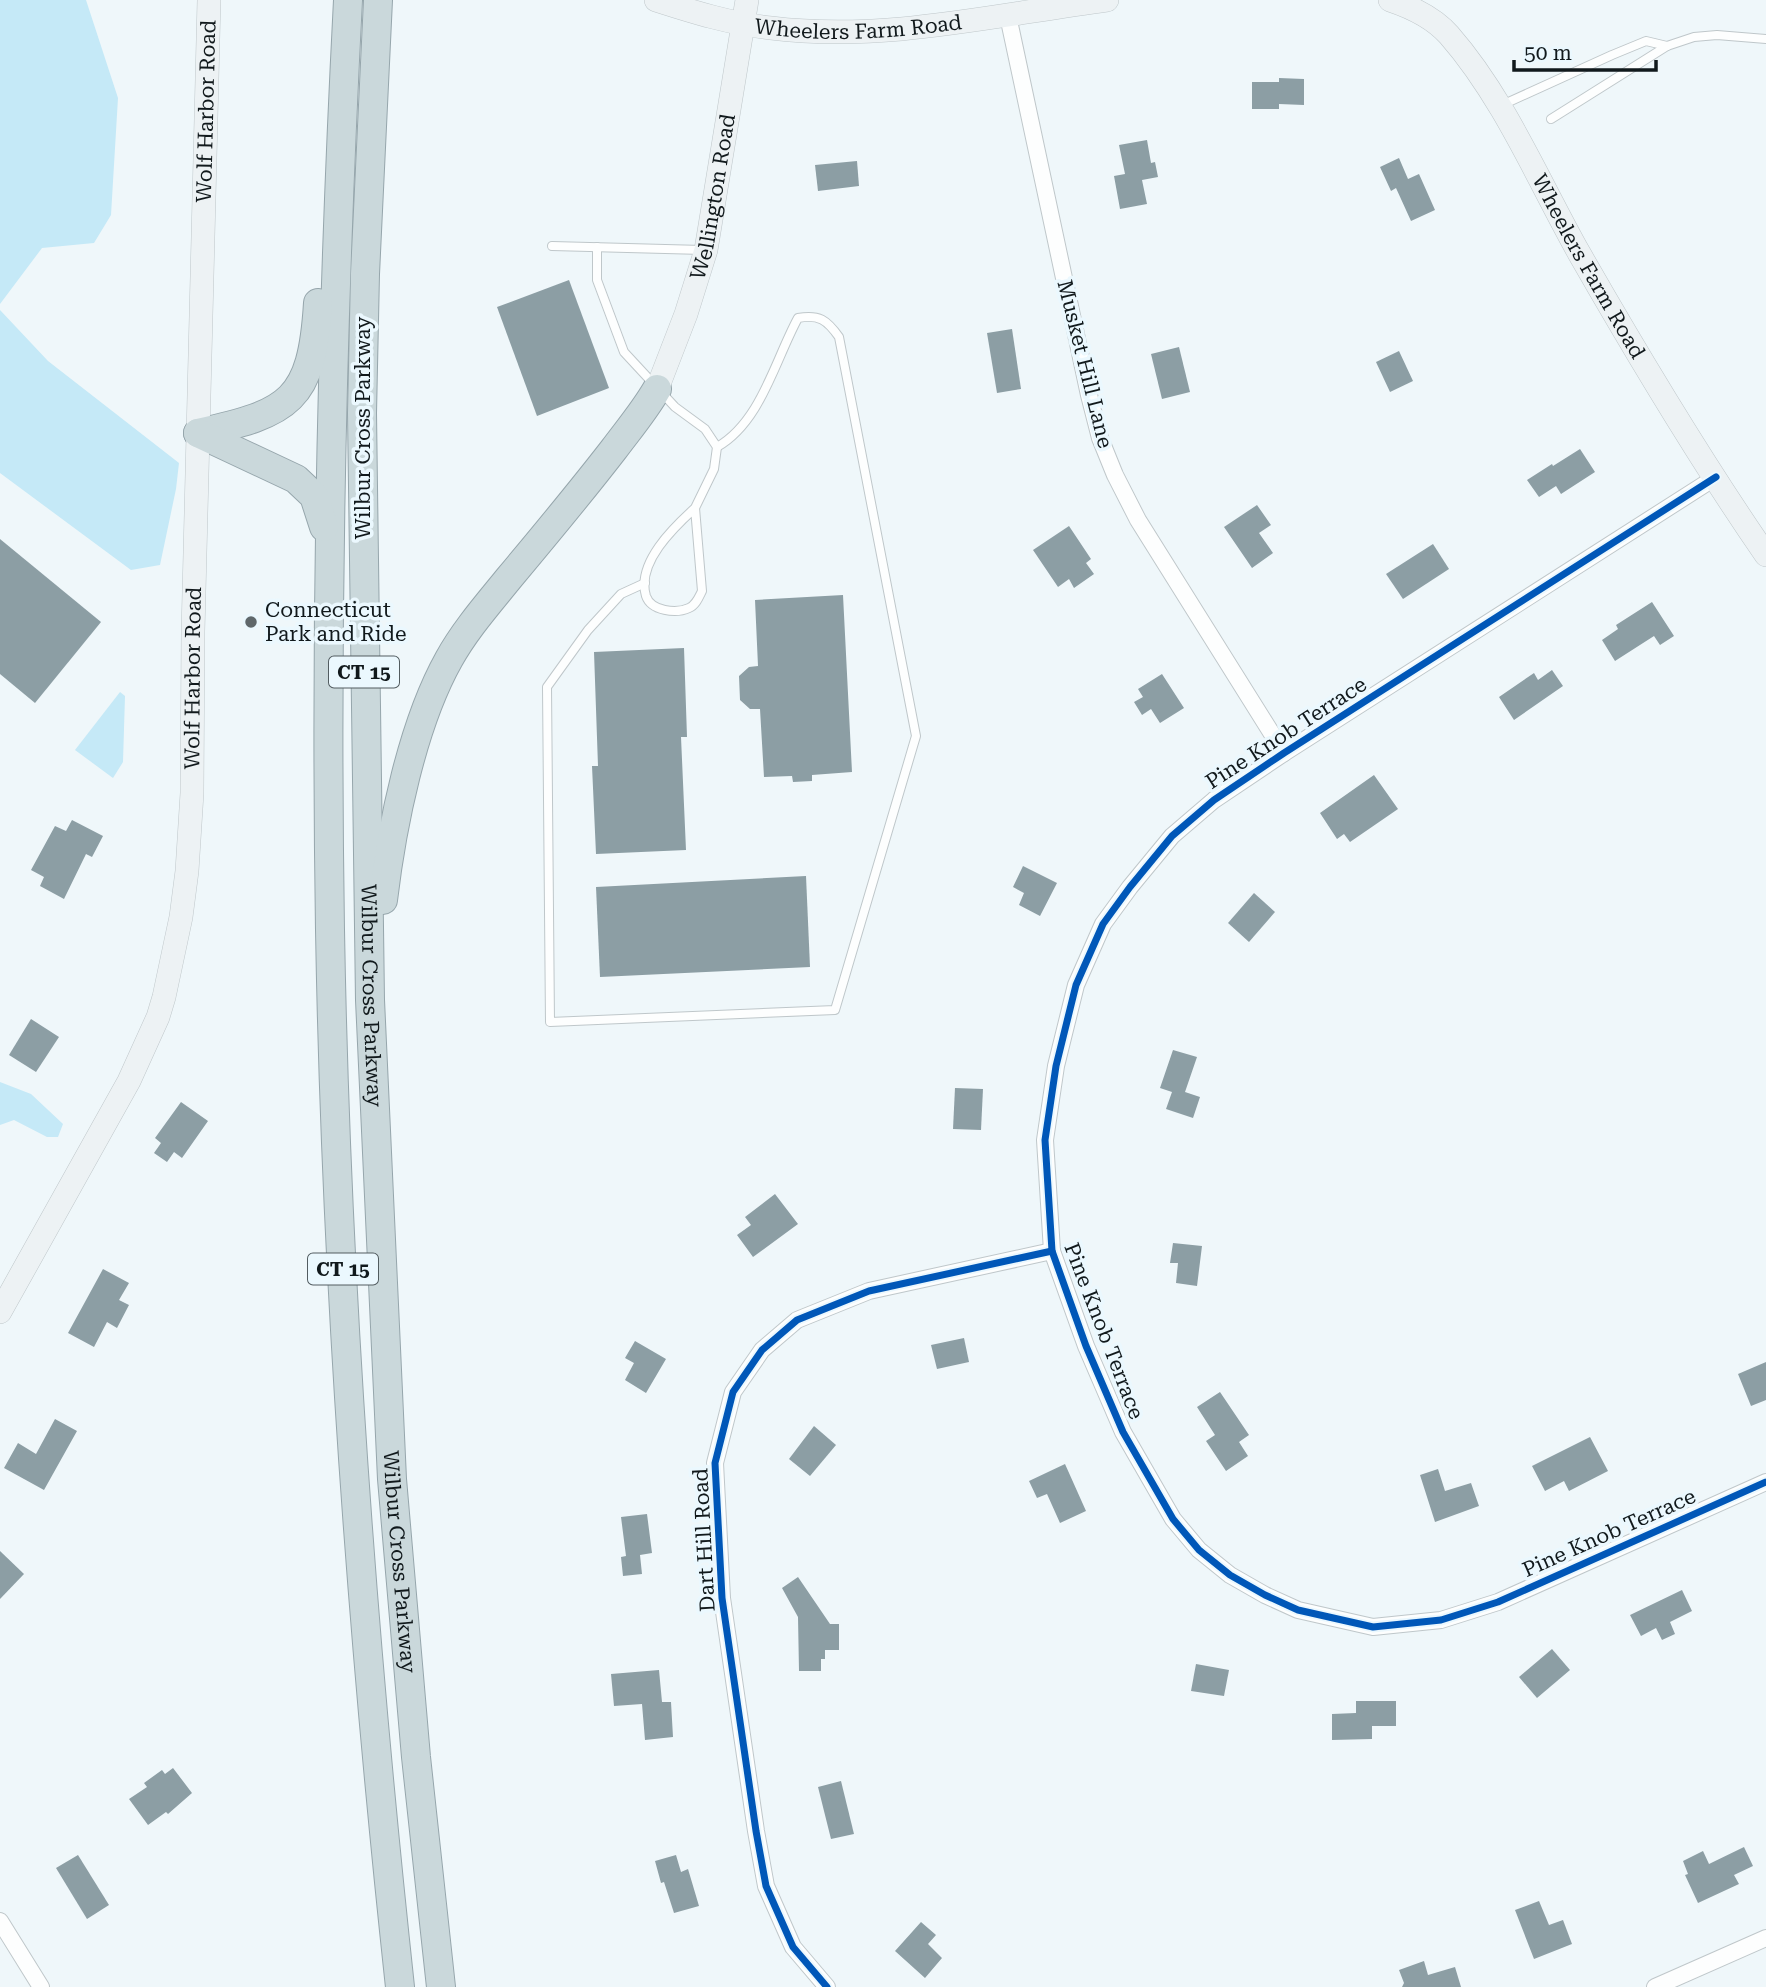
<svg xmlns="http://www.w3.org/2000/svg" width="1766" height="1987" viewBox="0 0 1766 1987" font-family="'Roboto Serif',serif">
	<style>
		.green { fill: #c5e9f7 }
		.building { fill: #8c9ea4 }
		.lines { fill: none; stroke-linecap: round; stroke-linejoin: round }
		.lane-casing { stroke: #bfc7ca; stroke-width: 10 }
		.street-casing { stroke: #bfc7ca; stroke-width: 18 }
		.secondary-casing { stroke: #bfc7ca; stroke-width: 24 }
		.highway-casing { stroke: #96a6ac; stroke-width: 30 }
		.lane { stroke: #fdfefe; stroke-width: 8 }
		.street { stroke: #fdfefe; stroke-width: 16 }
		.secondary { stroke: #edf2f4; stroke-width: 23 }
		.highway { stroke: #cad8db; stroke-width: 28 }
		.cycleway-casing { stroke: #ebf8fe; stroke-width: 11 }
		.cycleway { stroke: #0057b8; stroke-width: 7 }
		.poi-dot { fill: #5f676a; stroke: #ebf8fe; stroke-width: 2.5 }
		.labels { text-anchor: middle; stroke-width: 7; stroke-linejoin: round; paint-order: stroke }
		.shield { fill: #ebf8fe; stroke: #525c60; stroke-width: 2 }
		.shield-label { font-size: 19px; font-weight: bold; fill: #11191c }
		.street-label { font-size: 21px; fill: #11191c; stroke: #ebf8fe }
		.poi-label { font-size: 21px; fill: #11191c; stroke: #ebf8fe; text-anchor: start }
	</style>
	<rect width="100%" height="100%" fill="#eff7fa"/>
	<g class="green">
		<path d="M0 0H86L118 98 111 215 94 243 42 248 0 304Z"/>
		<path d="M0 310 48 361 179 463 176 489 160 565 131 570 0 473Z"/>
		<path d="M120 692 125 696 123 762 113 778 75 750Z"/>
		<path d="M0 1082 31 1094 63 1124 58 1137H47L14 1120 0 1125Z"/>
	</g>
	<g class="building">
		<path d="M1279 78 1304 79V105L1279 104V109H1252V82H1279Z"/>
		<path d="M1147 140 1151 163 1155 162 1158 177 1142 180 1147 204 1120 209 1114 176 1125 174 1119 145Z"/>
		<path d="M1399 158 1408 179 1419 174 1435 210 1411 221 1396 188 1391 191 1380 167Z"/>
		<path d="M857 161 859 186 818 191 815 165Z"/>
		<path d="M569 280 609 388 537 416 497 307Z"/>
		<path d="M1012 329 1021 389 997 393 987 333Z"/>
		<path d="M1179 347 1190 392 1162 399 1151 354Z"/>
		<path d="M1399 351 1413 381 1390 392 1376 362Z"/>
		<path d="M1580 449 1595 472 1561 494 1556 486 1539 497 1527 480 1552 464 1553 466Z"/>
		<path d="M1257 505 1271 525 1259 533 1273 553 1252 568 1224 527Z"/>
		<path d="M1069 526 1091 559 1086 563 1094 574 1074 588 1069 579 1058 587 1033 550Z"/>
		<path d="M0 539 101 622 35 703 0 674Z"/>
		<path d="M1433 544 1449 569 1403 599 1386 574Z"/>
		<path d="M843 595 852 772 812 775V781L793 782 792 776 764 777 760 709H750L740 700 739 676 749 667 758 666 755 600Z"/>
		<path d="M1652 602 1674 636 1660 645 1654 636 1615 661 1602 640 1618 629 1616 625Z"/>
		<path d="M684 648 687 737H681L686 850 596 854 592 766H598L594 652Z"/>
		<path d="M1552 670 1563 686 1514 720 1499 697 1534 673 1538 680Z"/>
		<path d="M1162 674 1184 708 1160 723 1151 709 1142 715 1134 702 1143 697 1138 689Z"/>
		<path d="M1374 775 1398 809 1350 842 1344 834 1337 839 1320 813Z"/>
		<path d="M72 820 103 836 92 857 86 854 64 899 40 886 44 877 31 870 55 826 66 831Z"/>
		<path d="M1023 866 1057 883 1040 916 1019 905 1024 893 1013 887Z"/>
		<path d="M806 876 810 967 600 977 596 887Z"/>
		<path d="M1254 893 1275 912 1249 942 1228 923Z"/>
		<path d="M31 1019 59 1037 36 1072 9 1055Z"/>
		<path d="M1173 1050 1197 1057 1185 1092 1200 1097 1193 1118 1166 1109 1172 1092 1160 1088Z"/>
		<path d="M955 1088 983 1089 981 1130 953 1129Z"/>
		<path d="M181 1102 208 1121 182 1158 174 1152 167 1162 154 1153 161 1143 155 1138Z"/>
		<path d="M775 1194 798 1224 753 1257 737 1235 751 1225 745 1217Z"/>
		<path d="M1173 1243 1202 1246 1197 1286 1176 1283 1178 1263H1170Z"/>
		<path d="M103 1269 129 1283 119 1300 129 1305 117 1328 107 1322 94 1347 68 1333Z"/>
		<path d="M964 1338 969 1362 937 1369 931 1345Z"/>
		<path d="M635 1341 666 1359 646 1393 625 1380 634 1363 625 1358Z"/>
		<path d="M1766 1362V1400L1751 1406 1738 1374Z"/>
		<path d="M1220 1392 1249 1435 1239 1442 1248 1456 1226 1471 1206 1441 1215 1435 1197 1407Z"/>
		<path d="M55 1419 77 1431 44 1490 4 1468 18 1443 36 1454Z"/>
		<path d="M814 1426 836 1445 810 1476 789 1459Z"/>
		<path d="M1590 1437 1608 1471 1569 1491 1564 1481 1545 1491 1532 1466Z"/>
		<path d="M1065 1464 1086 1511 1060 1523 1047 1494 1037 1498 1029 1481Z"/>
		<path d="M1438 1469 1445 1491 1471 1483 1479 1506 1435 1522 1420 1475Z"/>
		<path d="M647 1514 652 1553 640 1555 642 1574 623 1576 621 1557 626 1556 621 1517Z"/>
		<path d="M0 1551 24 1574 0 1599Z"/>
		<path d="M798 1577 830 1624H839V1650H825V1659H821V1671H799L798 1617 782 1588Z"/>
		<path d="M1682 1590 1692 1611 1670 1622 1675 1634 1662 1640 1656 1628 1641 1636 1630 1615Z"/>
		<path d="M1552 1649 1570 1670 1537 1698 1519 1677Z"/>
		<path d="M1196 1664 1229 1670 1224 1696 1191 1691Z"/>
		<path d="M659 1670 662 1702H671L673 1737 645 1740 642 1704 614 1706 611 1674Z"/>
		<path d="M1356 1701H1396V1726H1372V1739L1332 1740V1714L1356 1713Z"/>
		<path d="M173 1768 192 1793 168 1814 166 1812 148 1825 129 1799 147 1787 144 1783 162 1770 165 1774Z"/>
		<path d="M841 1781 854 1834 831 1839 818 1787Z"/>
		<path d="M1744 1847 1753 1866 1734 1875 1739 1884 1698 1903 1685 1875 1688 1874 1683 1861 1703 1851 1709 1864Z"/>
		<path d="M78 1855 109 1905 87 1919 56 1868Z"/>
		<path d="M676 1855 681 1872 688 1869 699 1906 674 1913 664 1882 661 1883 655 1861Z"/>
		<path d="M1539 1901 1549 1925 1563 1920 1572 1944 1534 1959 1515 1910Z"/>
		<path d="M921 1922 936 1935 928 1944 942 1958 925 1978 895 1951Z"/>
		<path d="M1424 1961 1428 1975 1455 1967 1461 1987H1402L1404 1983 1399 1970Z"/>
	</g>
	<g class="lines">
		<defs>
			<g id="lane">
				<path d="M1502 105 1612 55 1646 41 1667 46"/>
				<path d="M1551 119 1667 46 1694 37 1717 35 1766 39"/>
				<path d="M552 246 703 250"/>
				<path d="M597 247V280L624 352 675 407 705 429 717 447 714 469 695 508 702 591C699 597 696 605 689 608 676 614 651 611 646 596 636 563 674 527 695 508"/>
				<path d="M645 583 621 594 588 630 547 687 550 1022 835 1010 916 736 839 337C827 320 819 314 798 318 775 360 761 422 717 447"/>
			</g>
			<g id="street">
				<path d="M1008 16 1089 395 1100 438 1115 475 1138 520 1284 753"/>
				<path d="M1716 477 1284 753 1214 800 1172 836 1130 887 1103 924 1076 985 1056 1066 1045 1140 1052 1251 1086 1346 1123 1432 1173 1519 1199 1550 1230 1575 1265 1595 1298 1610 1373 1627 1441 1620 1498 1602 1766 1482"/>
				<path d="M0 1921 41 1987"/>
				<path d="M827 1987 793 1947 766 1886 756 1831 722 1598 715 1463 733 1392 762 1350 797 1320 869 1291 1052 1251"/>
				<path d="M1655 1987 1766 1938"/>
			</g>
			<g id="secondary">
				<path id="s1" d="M656 0C693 12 732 24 771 28 884 42 995 15 1107 0"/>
				<path id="s2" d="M1390 0C1411 7 1434 18 1449 35 1504 98 1538 180 1579 253 1638 356 1699 458 1766 555"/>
				<path id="s3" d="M657 389 686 314 706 250 747 0"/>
				<path id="s4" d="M0 1312 129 1081 158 1017 164 997 181 917 187 871 192 793 193 632 209 0"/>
			</g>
			<g id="highway">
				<path d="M348 0C332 310 325 620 330 930 336 1283 362 1636 400 1987"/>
				<path id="s5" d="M378 0 365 274 362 413 370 1000 392 1479 416 1757 441 1987"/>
				<path d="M198 433C290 413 312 401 318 303"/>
				<path d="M198 433 296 479 314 496 324 527"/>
				<path d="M383 900C392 825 412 725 449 659 465 630 488 604 509 578 545 535 580 493 614 449 629 429 645 410 657 389"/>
			</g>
		</defs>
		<use href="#lane" class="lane-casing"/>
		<use href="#street" class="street-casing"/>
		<use href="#secondary" class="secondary-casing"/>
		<use href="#highway" class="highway-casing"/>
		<use href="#lane" class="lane"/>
		<use href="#street" class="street"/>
		<use href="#secondary" class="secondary"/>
		<use href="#highway" class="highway"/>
		<defs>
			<g id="cycleway">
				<path d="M1716 477 1284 753 1214 800 1172 836 1130 887 1103 924 1076 985 1056 1066 1045 1140 1052 1251 1086 1346 1123 1432 1173 1519 1199 1550 1230 1575 1265 1595 1298 1610 1373 1627 1441 1620 1498 1602 1766 1482"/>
				<path d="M827 1987 793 1947 766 1886 756 1831 722 1598 715 1463 733 1392 762 1350 797 1320 869 1291 1052 1251"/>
			</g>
		</defs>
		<use href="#cycleway" class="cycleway-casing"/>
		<use href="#cycleway" class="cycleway"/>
	</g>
	<circle class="poi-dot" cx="251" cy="622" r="7"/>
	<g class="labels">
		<g class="shield">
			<rect x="329" y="656.5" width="70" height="31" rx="5"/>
			<rect x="308" y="1253.5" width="70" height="31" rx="5"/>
		</g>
		<g class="shield-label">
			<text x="364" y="679">CT 15</text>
			<text x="343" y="1276">CT 15</text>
		</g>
		<g class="street-label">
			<text dy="7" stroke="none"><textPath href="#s1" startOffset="206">Wheelers Farm Road</textPath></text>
			<text dy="7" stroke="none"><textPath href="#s4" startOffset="1244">Wolf Harbor Road</textPath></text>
			<text dy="7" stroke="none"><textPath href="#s3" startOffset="201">Wellington Road</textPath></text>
			<text dy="7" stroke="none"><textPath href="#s2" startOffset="340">Wheelers Farm Road</textPath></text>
			<text transform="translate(1085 364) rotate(76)" y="7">Musket Hill Lane</text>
			<text transform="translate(363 428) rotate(-90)" y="7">Wilbur Cross Parkway</text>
			<text dy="7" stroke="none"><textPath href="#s4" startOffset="677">Wolf Harbor Road</textPath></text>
			<text transform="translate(1286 733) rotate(-33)" y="7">Pine Knob Terrace</text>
			<text dy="7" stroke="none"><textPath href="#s5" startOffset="996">Wilbur Cross Parkway</textPath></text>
			<text transform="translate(1104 1331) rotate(69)" y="7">Pine Knob Terrace</text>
			<text transform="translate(1609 1533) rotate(-24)" y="7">Pine Knob Terrace</text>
			<text transform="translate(704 1540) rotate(-93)" y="7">Dart Hill Road</text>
			<text dy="7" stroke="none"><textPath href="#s5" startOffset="1563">Wilbur Cross Parkway</textPath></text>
		</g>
		<g class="poi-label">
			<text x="265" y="617">Connecticut<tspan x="265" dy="24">Park and Ride</tspan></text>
		</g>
	</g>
	<path d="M1514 60v10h142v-10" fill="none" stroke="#11191c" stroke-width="3.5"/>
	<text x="1524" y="60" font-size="21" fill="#11191c" stroke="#ebf8fe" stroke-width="5" paint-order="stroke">50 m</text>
</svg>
